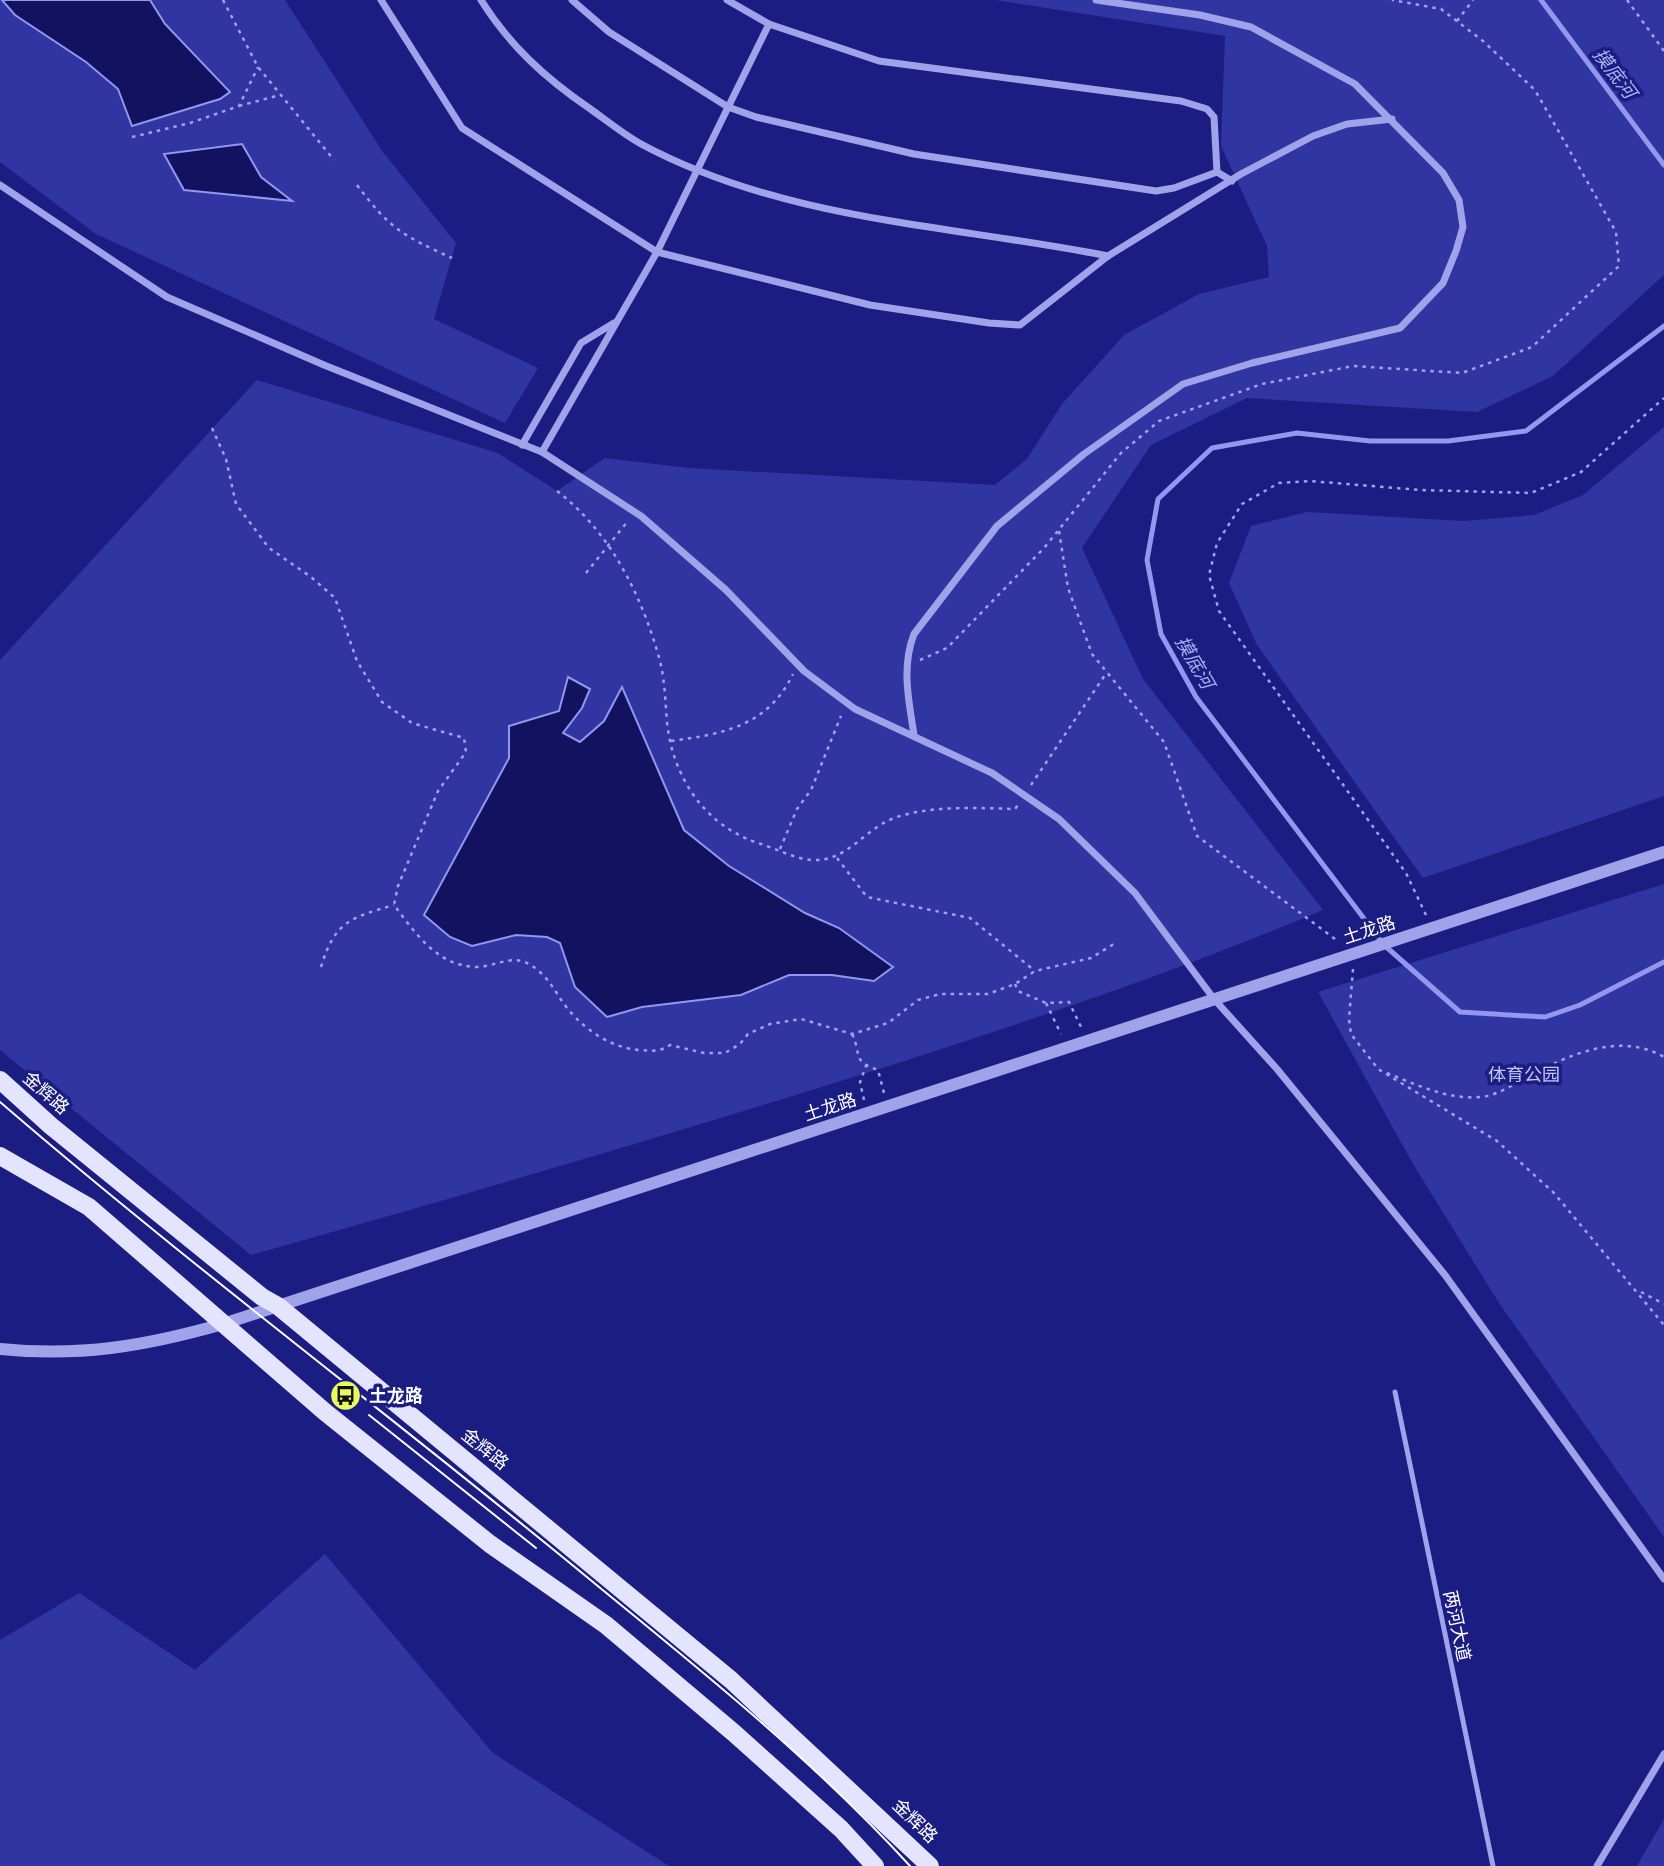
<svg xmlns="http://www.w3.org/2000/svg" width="1664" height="1866" viewBox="0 0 1664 1866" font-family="Commissioner,'Noto Sans SC',sans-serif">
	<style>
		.green { fill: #3135a2 }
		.water { fill: #121260; stroke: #9397ed; stroke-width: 2 }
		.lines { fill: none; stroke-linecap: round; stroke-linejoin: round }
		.stream { stroke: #9397ed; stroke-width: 5 }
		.path { stroke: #a0a2ea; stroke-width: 2.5; stroke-dasharray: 3.5 5; stroke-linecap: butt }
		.service { stroke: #a0a2ea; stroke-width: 5 }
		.minor { stroke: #a0a2ea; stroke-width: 7 }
		.tertiary { stroke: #a0a2ea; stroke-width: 12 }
		.primary { stroke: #e4e4fe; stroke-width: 18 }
		.tram { stroke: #fff; stroke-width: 2 }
		.labels { text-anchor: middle; stroke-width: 7; stroke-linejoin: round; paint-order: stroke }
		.street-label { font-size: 18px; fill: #fff; stroke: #1b1d82 }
		.park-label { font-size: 18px; fill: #c4c6f8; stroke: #1b1d82 }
		.poi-label { font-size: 18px; font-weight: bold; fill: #fff; stroke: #1b1d82; text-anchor: start }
		.water-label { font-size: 19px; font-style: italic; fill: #abaef2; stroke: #1b1d82 }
	</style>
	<rect width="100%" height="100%" fill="#1b1d82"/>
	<g class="green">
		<path d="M0 0H285L383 152 456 243 434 319 538 368 505 423 96 234 0 162Z"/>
		<path d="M995 0H1664V275L1553 376 1477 412 1247 398 1151 445 1082 548 1143 679 1323 910C1144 985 958 1045 773 1102 599 1155 426 1206 251 1255L0 1050V660L257 380 498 453 557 491 605 458 689 468 995 485 1027 459 1062 404 1124 335 1199 294 1269 277 1267 246 1221 146 1225 36Z"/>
		<path d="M1664 427V796L1423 878 1257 645 1229 583 1251 526 1307 512 1464 521 1534 515 1583 495Z"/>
		<path d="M1664 884V1537L1499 1303 1413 1164 1318 992Z"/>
		<path d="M325 1554 493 1753 669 1866H0V1640L79 1593 195 1670Z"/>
		<path d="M1664 1819V1866H1637Z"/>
	</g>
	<g class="water">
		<path d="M2 0H150L165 24 230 92 220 99 132 126 118 89 86 62 15 15Z"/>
		<path d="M242 144 261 177 292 201 184 190 164 154Z"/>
		<path d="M568 677 590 689 582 708 563 733 580 742 604 721 622 687 684 830 729 866 805 913 839 928 893 967 874 981 832 975H789L741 995 642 1007 607 1017 575 987 560 943 547 937 516 935 472 946 450 937 424 915 509 758V726L559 711Z"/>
	</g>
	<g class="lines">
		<g class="stream">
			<path d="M1541 0 1664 165"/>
			<path d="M1664 326 1526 431 1448 441H1370L1297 433 1212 448 1158 499 1147 560 1161 634 1196 697 1384 945 1460 1012 1545 1017 1580 1005 1664 962"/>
		</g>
		<g class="path">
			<path d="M223 0 258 67 334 160"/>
			<path d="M1627 0 1664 51"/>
			<path d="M1457 21 1473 0"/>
			<path d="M239 106 280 95"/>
			<path d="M132 137 190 123 239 106 258 67"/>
			<path d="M357 185C389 228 403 236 452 258"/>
			<path d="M212 428 226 459 236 504 269 548 311 577 335 598 357 661 382 702 412 723 464 738 466 752 438 791 398 886 394 905C416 934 437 966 477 967 494 967 512 954 529 964 549 976 554 991 567 1008 585 1030 611 1048 640 1050 652 1051 660 1052 670 1045L704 1053H725L740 1044 748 1034 770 1024 801 1019 852 1034 888 1023 918 1000 940 994H988L1015 984 1035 971 1091 958 1117 942"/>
			<path d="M557 491C609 531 640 592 658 654 665 677 665 699 667 722 673 779 706 827 761 844 777 849 795 859 812 860 847 862 863 830 894 818 931 805 977 808 1015 809L1018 805"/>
			<path d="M1059 531 1068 588 1092 654 1164 742 1197 836 1339 942"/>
			<path d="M586 573 628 521"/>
			<path d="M920 660 947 648 1044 548 1121 453 1159 421 1262 384 1353 366 1462 373 1532 347 1619 266 1616 232 1535 90 1483 41 1441 9 1392 0"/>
			<path d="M671 741C723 734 768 726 793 674"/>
			<path d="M1031 785 1107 672"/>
			<path d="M780 849 797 809 811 790 841 716"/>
			<path d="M837 858 867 897 970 918 1035 971"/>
			<path d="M1426 915 1406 873 1219 611 1209 575 1217 543 1242 504 1279 483 1310 481 1420 490 1531 493 1581 472 1664 398"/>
			<path d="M321 967C335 921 350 918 394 905"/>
			<path d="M1353 969 1349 1019 1351 1034 1378 1069 1497 1141 1554 1193 1664 1325"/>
			<path d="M1015 984 1018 991 1046 1003 1069 1002 1082 1029"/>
			<path d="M1046 1003 1061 1034"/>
			<path d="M852 1034C862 1054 851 1061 878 1070L884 1093"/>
			<path d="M1387 1073C1417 1085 1448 1100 1481 1097 1499 1095 1515 1083 1531 1075 1570 1054 1621 1032 1664 1057"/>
			<path d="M864 1100 860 1082 866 1066"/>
			<path d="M1641 1292 1664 1304"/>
		</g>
		<path class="service" d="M1395 1392 1493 1866"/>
		<g class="minor">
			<path d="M381 0 462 128 657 252 870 305 989 323 1020 325 1108 256 1241 174 1313 136 1347 124 1392 119"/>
			<path d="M481 0C509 45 545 78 589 108 606 120 623 134 641 144 784 221 952 225 1108 256"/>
			<path d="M572 0 609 32 728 107 756 117 914 154 1156 191 1174 188 1217 172 1232 181"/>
			<path d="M727 0 769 24 879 61 1181 101 1207 109 1214 117 1217 172"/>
			<path d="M0 185 167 297 324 365 542 452 641 516 726 590 804 671 855 709 992 773 1059 819 1135 893 1214 999 1277 1069 1445 1275 1664 1579"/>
			<path d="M522 445 581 343 614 323"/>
			<path d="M542 452 657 252 769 24"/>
			<path d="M914 735C909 701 901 668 914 634L997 526 1084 454 1183 384 1252 363 1400 328 1443 283 1456 251 1463 227 1459 200 1443 173 1355 84 1251 27 1200 15 1096 0"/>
			<path d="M1597 1866 1664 1754"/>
		</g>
		<path class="tertiary" d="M0 1349C81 1357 145 1346 223 1324L1664 852"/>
		<g class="primary">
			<path d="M0 1080 51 1126 262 1297 278 1306 731 1680 930 1866"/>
			<path d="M0 1156 89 1207 325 1412 490 1544 606 1625 734 1733 841 1829 875 1866"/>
		</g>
		<g class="tram">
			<path d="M0 1102C195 1270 401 1423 599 1587 707 1675 816 1763 910 1866"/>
			<path d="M369 1415 536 1548"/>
		</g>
	</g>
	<defs>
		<symbol id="bus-disc" viewBox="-11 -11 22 22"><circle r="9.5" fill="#e7fc5c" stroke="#1b1d82"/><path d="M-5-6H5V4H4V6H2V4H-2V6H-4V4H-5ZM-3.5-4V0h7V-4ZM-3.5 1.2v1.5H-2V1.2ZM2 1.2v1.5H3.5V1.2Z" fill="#111"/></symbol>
	</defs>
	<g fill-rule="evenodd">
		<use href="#bus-disc" x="328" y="1378" width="35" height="35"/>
	</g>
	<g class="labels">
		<g class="street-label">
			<text transform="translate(1369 930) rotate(-18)" y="6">土龙路</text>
			<text transform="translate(46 1093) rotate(41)" y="6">金辉路</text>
			<text transform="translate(830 1107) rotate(-18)" y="6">土龙路</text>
			<text transform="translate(485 1449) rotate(39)" y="6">金辉路</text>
			<text transform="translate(1457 1626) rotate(78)" y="6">两河大道</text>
			<text transform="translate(915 1821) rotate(44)" y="6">金辉路</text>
		</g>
		<g class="park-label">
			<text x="1524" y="1081">体育公园</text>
		</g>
		<g class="poi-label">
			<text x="369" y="1402">土龙路</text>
		</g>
		<g class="water-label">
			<text transform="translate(1615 73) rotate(53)" y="7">摸底河</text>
			<text transform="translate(1195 662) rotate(60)" y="7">摸底河</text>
		</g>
	</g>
</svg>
